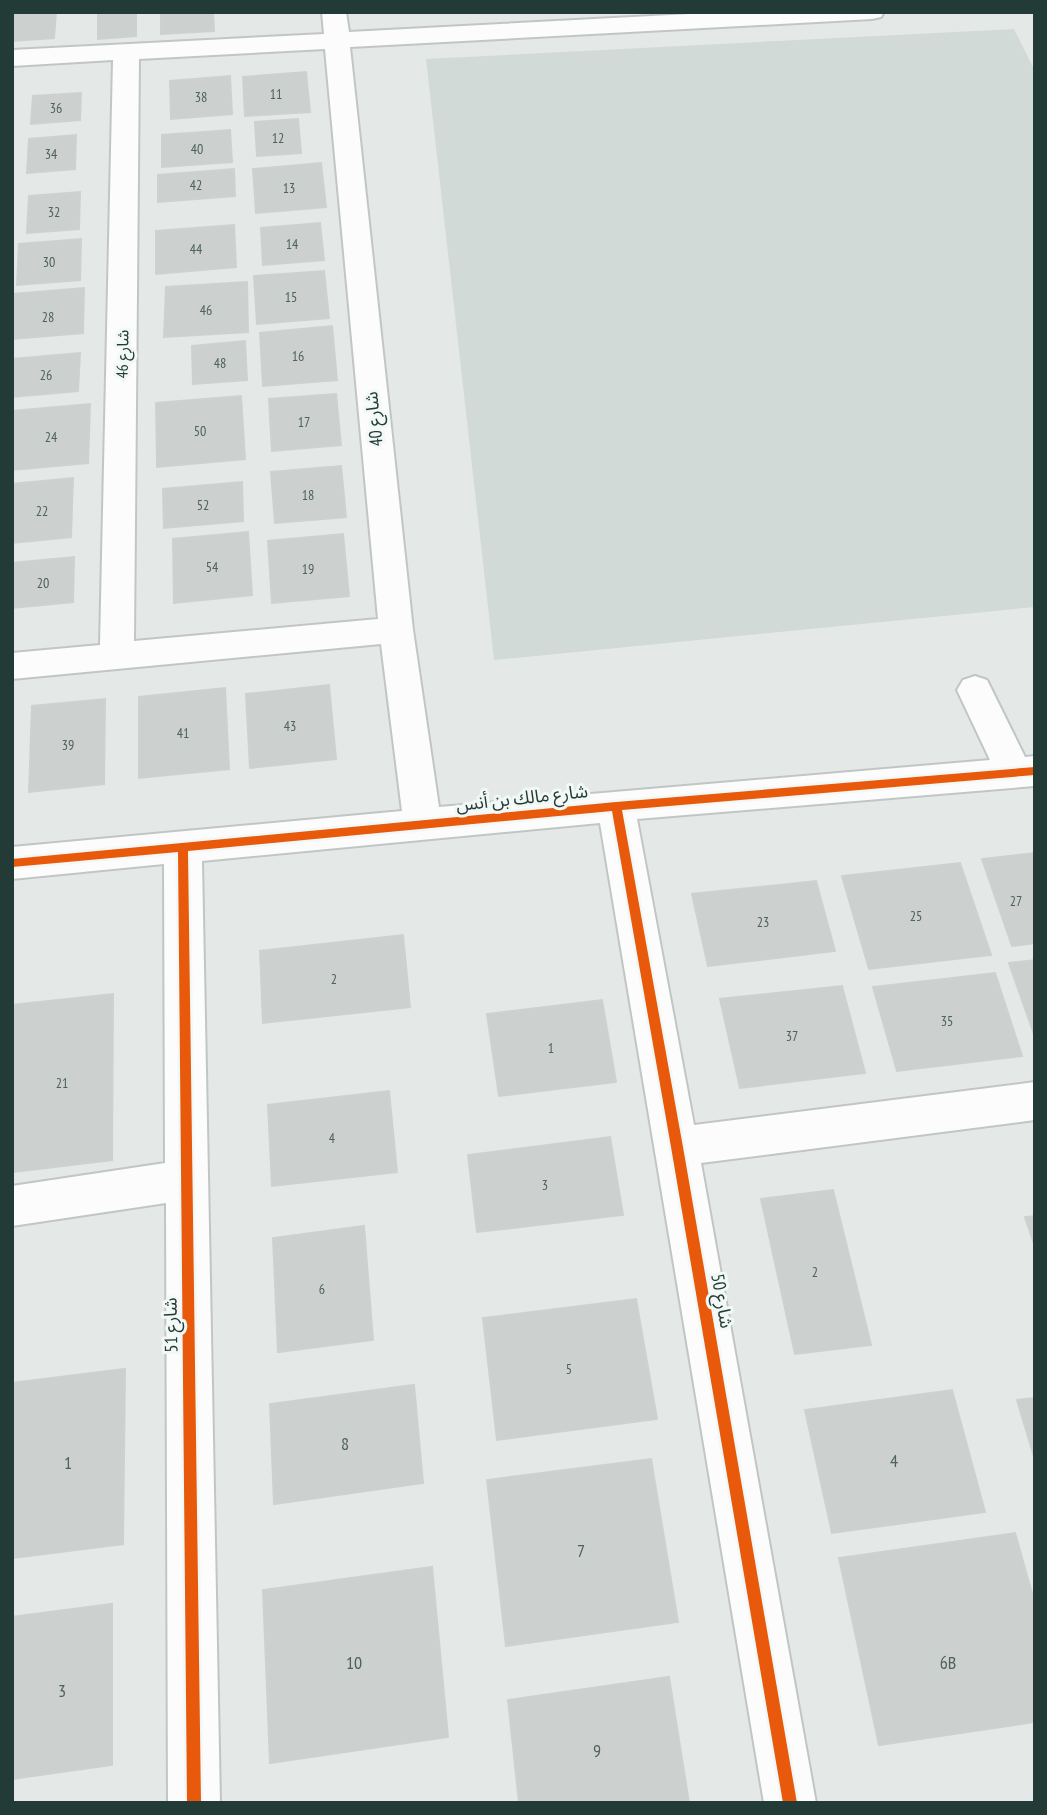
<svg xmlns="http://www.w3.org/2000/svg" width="1047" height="1815" viewBox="0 0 1047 1815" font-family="'PT Sans Narrow','Noto Sans Arabic',sans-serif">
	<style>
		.built { fill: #d2dad7 }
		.building { fill: #ccd0cf; stroke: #cdd2d0; stroke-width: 2 }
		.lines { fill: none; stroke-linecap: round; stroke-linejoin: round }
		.minor-casing { stroke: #c1c6c4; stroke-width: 4 }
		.minor { fill: #fbfcfb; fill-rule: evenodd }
		.cycleway-casing { stroke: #f2f8f6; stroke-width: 5 }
		.cycleway { fill: #e8590c; fill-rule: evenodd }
		.labels { text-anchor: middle; stroke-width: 6; stroke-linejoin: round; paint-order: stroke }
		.number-label { font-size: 14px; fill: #4e615e }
		.far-street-label { font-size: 16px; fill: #233b37; stroke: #f2f8f6 }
		.street-label { font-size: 18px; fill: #233b37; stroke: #f2f8f6 }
		.near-number-label { font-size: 18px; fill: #4e615e }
	</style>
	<rect width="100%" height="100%" fill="#e4e9e7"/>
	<path class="built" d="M1014 29 1035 71V607L494 660 426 59Z"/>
	<g class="building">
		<path d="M12 12H56L54 38 12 41Z"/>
		<path d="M98 12H136V36L98 39Z"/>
		<path d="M161 12H213L214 31 161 34Z"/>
		<path d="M306 72 310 112 245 116 243 77Z"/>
		<path d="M230 76 232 114 171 119 170 81Z"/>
		<path d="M81 93 80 120 31 124 33 96Z"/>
		<path d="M298 119 301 153 257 156 255 122Z"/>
		<path d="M230 130 232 162 162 167V135Z"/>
		<path d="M76 135 75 169 27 173 29 139Z"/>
		<path d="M321 163 326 207 256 213 253 169Z"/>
		<path d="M234 169 235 196 158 202V175Z"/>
		<path d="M80 192 79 229 27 233 29 196Z"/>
		<path d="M320 223 324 260 263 265 261 228Z"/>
		<path d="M234 225 236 267 156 274V231Z"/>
		<path d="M81 239 80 280 17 285 19 244Z"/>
		<path d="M324 271 329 318 257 324 254 276Z"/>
		<path d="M247 282 248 332 164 337 166 287Z"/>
		<path d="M84 288 83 333 12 339 13 294Z"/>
		<path d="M332 326 337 380 263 386 260 333Z"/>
		<path d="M245 341 247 380 193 384 192 346Z"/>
		<path d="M80 353 78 391 12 397V359Z"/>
		<path d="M336 394 341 445 272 451 269 399Z"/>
		<path d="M241 396 245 459 157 467 156 403Z"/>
		<path d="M90 404 88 463 12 470V411Z"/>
		<path d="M341 466 346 517 275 523 271 472Z"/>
		<path d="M73 478 71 537 12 543V484Z"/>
		<path d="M242 482 243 521 164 528 163 489Z"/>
		<path d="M248 532 252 595 174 603 173 539Z"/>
		<path d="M343 534 349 596 272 603 268 541Z"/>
		<path d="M74 557 73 602 12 608V563Z"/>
		<path d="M329 685 336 759 250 768 246 694Z"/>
		<path d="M225 688 229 769 139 778V697Z"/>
		<path d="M105 699 104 784 29 792 32 706Z"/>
		<path d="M1035 853V943L1012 946 982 859Z"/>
		<path d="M960 863 991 955 869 969 842 876Z"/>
		<path d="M816 881 835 951 708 966 692 894Z"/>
		<path d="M403 935 410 1007 263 1023 260 951Z"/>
		<path d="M1035 960V1037L1009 963Z"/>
		<path d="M995 973 1022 1056 897 1071 873 987Z"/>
		<path d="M842 986 865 1073 740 1088 720 999Z"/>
		<path d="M113 994 112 1160 12 1172V1005Z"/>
		<path d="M602 1000 616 1082 499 1096 487 1014Z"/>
		<path d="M389 1091 397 1172 272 1186 268 1105Z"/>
		<path d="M610 1137 623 1215 477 1232 468 1155Z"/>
		<path d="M833 1190 871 1345 795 1354 761 1199Z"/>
		<path d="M1035 1216V1247L1025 1217Z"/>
		<path d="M364 1226 373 1340 278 1352 273 1238Z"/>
		<path d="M636 1299 657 1419 497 1440 483 1318Z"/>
		<path d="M125 1369 123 1544 12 1558V1383Z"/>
		<path d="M414 1385 423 1483 274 1504 270 1404Z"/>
		<path d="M952 1390 985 1512 832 1533 805 1410Z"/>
		<path d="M1035 1398V1460L1017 1400Z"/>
		<path d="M651 1459 678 1622 506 1646 487 1480Z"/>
		<path d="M1015 1533 1035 1604V1722L879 1745 839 1558Z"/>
		<path d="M432 1567 448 1737 270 1763 263 1590Z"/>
		<path d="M112 1604V1765L12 1779V1617Z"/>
		<path d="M669 1677 689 1803H519L508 1700Z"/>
	</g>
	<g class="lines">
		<defs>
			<path id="minor" d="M322 12H346L349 32 728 12H884L881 17 872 19 350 47 413 630 439 807 990 760 957 690 963 680 975 676 987 680 1025 757 1035 756V786L637 819 694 1125 1035 1082V1120L701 1163 816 1803H764L600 823 202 861 220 1803H168L166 1203 12 1226V1186L165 1163 164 864 12 879V847L402 811 381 644 12 679V653L100 645 113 60 12 66V50L324 34ZM325 49 378 619 134 641 139 59Z"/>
		</defs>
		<use href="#minor" class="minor-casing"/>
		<use href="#minor" class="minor"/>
		<defs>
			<path id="cycleway" d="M1035 767V775L622 810 683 1147 797 1803H783L671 1147 612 811 188 851 201 1803H187L178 852 12 867V859L616 802Z"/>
		</defs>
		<use href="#cycleway" class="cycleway-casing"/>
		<use href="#cycleway" class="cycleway"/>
	</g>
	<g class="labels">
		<g class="number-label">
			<text x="276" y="99">11</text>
			<text x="201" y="102">38</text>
			<text x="56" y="113">36</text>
			<text x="278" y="143">12</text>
			<text x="197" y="154">40</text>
			<text x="51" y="159">34</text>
			<text x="196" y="190">42</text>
			<text x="289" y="193">13</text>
			<text x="54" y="217">32</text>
			<text x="292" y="249">14</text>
			<text x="196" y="254">44</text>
			<text x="49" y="267">30</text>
			<text x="291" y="302">15</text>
			<text x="206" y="315">46</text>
			<text x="48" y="322">28</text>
			<text x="298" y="361">16</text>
			<text x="220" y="368">48</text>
			<text x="46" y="380">26</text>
			<text x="304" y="427">17</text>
			<text x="200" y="436">50</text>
			<text x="51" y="442">24</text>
			<text x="308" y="500">18</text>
			<text x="203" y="510">52</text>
			<text x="42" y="516">22</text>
			<text x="212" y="572">54</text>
			<text x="308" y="574">19</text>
			<text x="43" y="588">20</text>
			<text x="290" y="731">43</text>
			<text x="183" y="738">41</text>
			<text x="68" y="750">39</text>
			<text x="1016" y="906">27</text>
			<text x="916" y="921">25</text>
			<text x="763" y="927">23</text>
			<text x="334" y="984">2</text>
			<text x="947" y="1026">35</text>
			<text x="792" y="1041">37</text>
			<text x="551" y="1053">1</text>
			<text x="62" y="1088">21</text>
			<text x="332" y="1143">4</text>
			<text x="545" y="1190">3</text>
			<text x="815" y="1277">2</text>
			<text x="322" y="1294">6</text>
			<text x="569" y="1374">5</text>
		</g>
		<g class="far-street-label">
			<text transform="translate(122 354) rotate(-89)" y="6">شارع 46</text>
		</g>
		<g class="street-label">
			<text transform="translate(374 419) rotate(-96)" y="6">شارع 40</text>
			<text transform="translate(522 798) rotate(-6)" y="6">شارع مالك بن أنس</text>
			<text transform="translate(722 1301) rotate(80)" y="6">شارع 50</text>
			<text transform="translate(171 1325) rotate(-91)" y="6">شارع 51</text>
		</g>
		<g class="near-number-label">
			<text x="345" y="1450">8</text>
			<text x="894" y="1467">4</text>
			<text x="68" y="1469">1</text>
			<text x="581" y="1557">7</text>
			<text x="354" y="1669">10</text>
			<text x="948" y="1669">6B</text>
			<text x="62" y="1697">3</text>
			<text x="597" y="1757">9</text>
		</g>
	</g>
	<rect width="1047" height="1815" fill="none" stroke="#233b37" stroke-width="28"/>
</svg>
